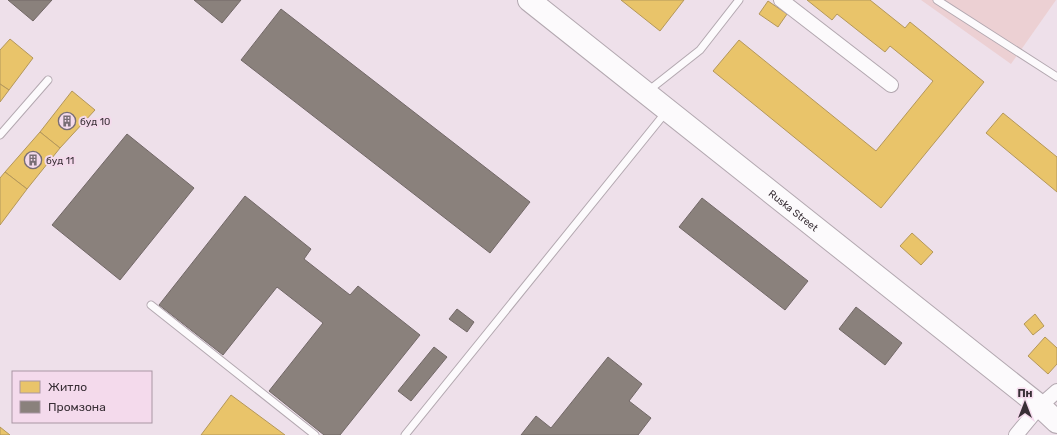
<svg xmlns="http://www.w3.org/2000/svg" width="1057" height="435" viewBox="0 0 1057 435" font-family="Rubik,sans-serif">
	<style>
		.green { fill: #ecd0d3 }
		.homes { fill: #e9c46a; stroke: #b4975a }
		.industry { fill: #8a817c; stroke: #726867 }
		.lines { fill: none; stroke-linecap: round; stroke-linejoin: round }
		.service-casing { stroke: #b3a8b0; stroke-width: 9 }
		.minor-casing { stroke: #b3a8b0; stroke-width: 16 }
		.primary-casing { stroke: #b3a8b0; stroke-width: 24 }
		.service { stroke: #fcfafc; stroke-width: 7 }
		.minor { stroke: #fcfafc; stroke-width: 14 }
		.primary { stroke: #fcfafc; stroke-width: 22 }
		.labels { text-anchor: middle; stroke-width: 4; stroke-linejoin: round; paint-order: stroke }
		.poi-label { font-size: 10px; fill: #392f36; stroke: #f4daec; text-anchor: start }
		.street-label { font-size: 10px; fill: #392f36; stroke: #f4daec }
	</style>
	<rect width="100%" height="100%" fill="#eee0ea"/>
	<path class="green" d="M921 0H1056L1011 64Z"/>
	<g class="homes">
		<path d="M621 0H684L660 31Z"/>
		<path d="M807 0H870L905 28 910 22 984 82 881 208 713 71 739 40 876 151 933 81 890 46 885 52 837 14 832 20Z"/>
		<path d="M768 1 787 14 778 27 759 14Z"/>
		<path d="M10 39 33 58 9 90 0 84V50Z"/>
		<path d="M0 84 9 90 0 102Z"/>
		<path d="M72 91 95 110 60 148 40 132Z"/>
		<path d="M1003 113 1057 157V192L986 133Z"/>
		<path d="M40 132 60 148 27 189 5 172Z"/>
		<path d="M5 172 27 189 0 225V178Z"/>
		<path d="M912 233 933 252 921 265 900 246Z"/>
		<path d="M1035 314 1044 326 1033 335 1024 324Z"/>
		<path d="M1045 337 1057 348V364L1048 374 1028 356Z"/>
		<path d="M231 395 285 435H201Z"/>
		<path d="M0 427 10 435H0Z"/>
	</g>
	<g class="industry">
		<path d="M8 0H52L33 21Z"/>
		<path d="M194 0H241L222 23Z"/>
		<path d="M281 9 530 202 490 253 241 60Z"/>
		<path d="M127 134 194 188 120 280 52 225Z"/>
		<path d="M245 196 311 249 304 259 350 295 358 286 420 335 340 435H324L269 391 323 323 277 287 223 355 159 305Z"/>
		<path d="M702 198 808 281 785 310 679 227Z"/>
		<path d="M856 307 902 343 885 365 839 329Z"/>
		<path d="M457 309 474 322 467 332 449 319Z"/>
		<path d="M434 347 447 357 411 401 398 391Z"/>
		<path d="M608 357 642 384 629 401 651 418 638 435H521L536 416 551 428Z"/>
	</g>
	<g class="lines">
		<defs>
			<g id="service">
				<path d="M937 0 1057 77"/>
				<path d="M648 91 700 50 739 0"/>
				<path d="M0 135 48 80"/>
				<path d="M151 305 315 435"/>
				<path d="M405 435 666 112"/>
			</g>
			<g id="minor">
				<path d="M781 0 891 85"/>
				<path d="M1016 435 1040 406 1057 391"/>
			</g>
			<g id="primary">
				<path id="s1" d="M529 0 1040 406 1057 422"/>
			</g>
		</defs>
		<use href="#service" class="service-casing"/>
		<use href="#minor" class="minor-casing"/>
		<use href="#primary" class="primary-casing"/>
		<use href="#service" class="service"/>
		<use href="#minor" class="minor"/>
		<use href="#primary" class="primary"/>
	</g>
	<defs>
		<symbol id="building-ring" viewBox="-11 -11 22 22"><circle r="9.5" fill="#f4daec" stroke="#786d75" stroke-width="1.5"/><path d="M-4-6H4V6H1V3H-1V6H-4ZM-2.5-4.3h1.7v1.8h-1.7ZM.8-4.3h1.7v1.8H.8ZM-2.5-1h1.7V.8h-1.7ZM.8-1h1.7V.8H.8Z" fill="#786d75"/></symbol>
	</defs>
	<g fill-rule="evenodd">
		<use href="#building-ring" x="57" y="111" width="20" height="20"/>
		<use href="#building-ring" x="23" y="150" width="20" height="20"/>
	</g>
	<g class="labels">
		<g class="poi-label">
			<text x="80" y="125">буд 10</text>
			<text x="46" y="164">буд 11</text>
		</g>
		<g class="street-label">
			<text dy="4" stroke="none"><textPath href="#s1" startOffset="338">Ruska Street</textPath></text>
		</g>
	</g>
	<rect x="12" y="371" width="140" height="52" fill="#f4daec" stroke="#a996a3"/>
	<rect x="20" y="381" width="20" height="12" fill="#e9c46a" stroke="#a996a3"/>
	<text x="48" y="391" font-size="12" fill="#392f36">Житло</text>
	<rect x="20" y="401" width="20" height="12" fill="#8a817c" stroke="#a996a3"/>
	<text x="48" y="411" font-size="12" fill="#392f36">Промзона</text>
	<g transform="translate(1025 403)" stroke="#f4daec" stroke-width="3" paint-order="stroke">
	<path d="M0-3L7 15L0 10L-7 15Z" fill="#392f36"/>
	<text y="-6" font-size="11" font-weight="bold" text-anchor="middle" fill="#392f36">Пн</text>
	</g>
</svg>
